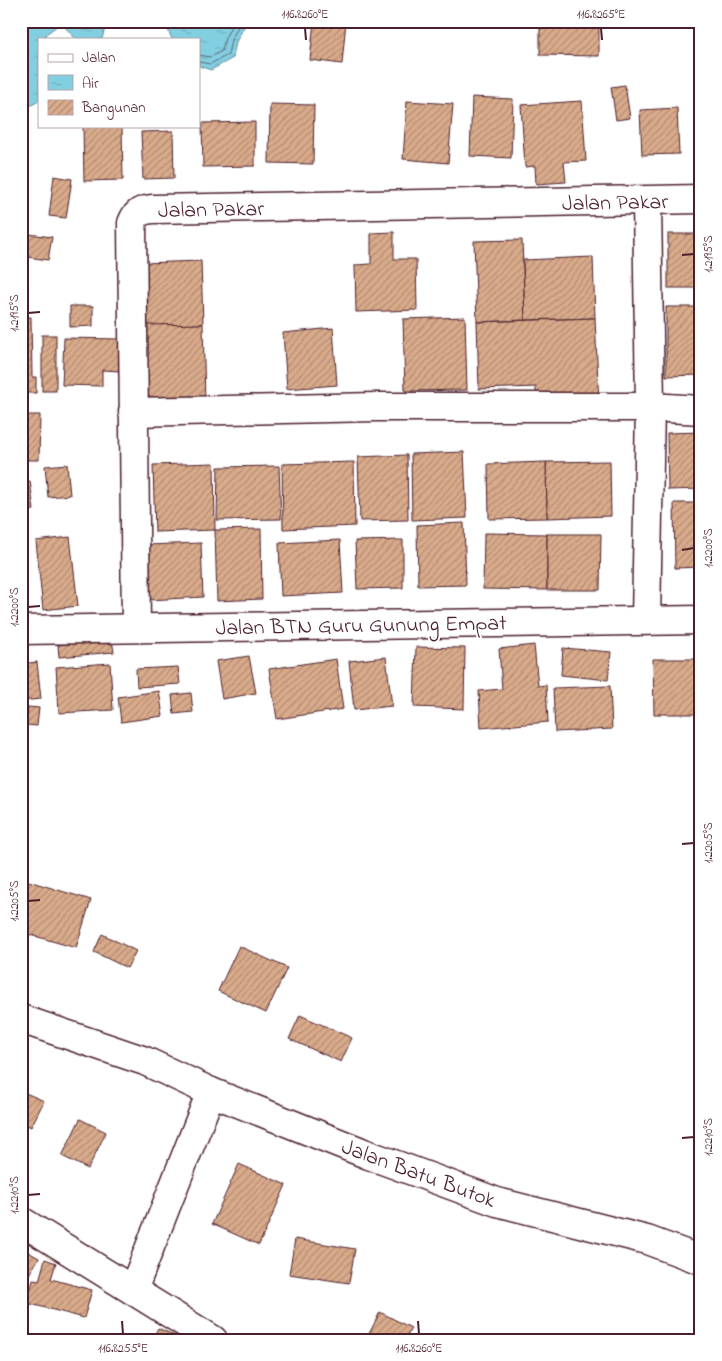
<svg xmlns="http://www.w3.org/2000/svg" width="722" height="1361" viewBox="0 0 722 1361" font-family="'Indie Flower',sans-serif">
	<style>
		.water { fill: url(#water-ripples); stroke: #6c8998 }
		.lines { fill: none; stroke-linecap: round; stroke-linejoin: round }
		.shore { stroke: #606574; stroke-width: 1 }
		.building { fill: url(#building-hatch); stroke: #4a1f2b }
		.street-casing { stroke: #4a1f2b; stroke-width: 31 }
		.street { stroke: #fff; stroke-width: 28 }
		.ticks { fill: none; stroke: #4a1f2b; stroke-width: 2 }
		.labels { text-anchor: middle; stroke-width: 4; stroke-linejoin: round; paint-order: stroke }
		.street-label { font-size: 22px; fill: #4a1f2b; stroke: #fff }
		.neatline { fill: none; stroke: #4a1f2b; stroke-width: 2 }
		.ticks-label { font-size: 12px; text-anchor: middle; fill: #4a1f2b }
	</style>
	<defs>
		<pattern id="water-ripples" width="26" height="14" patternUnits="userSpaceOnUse" patternTransform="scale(1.25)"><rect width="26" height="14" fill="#82cfe1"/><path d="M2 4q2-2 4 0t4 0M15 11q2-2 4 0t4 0" fill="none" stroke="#72b1c1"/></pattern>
		<pattern id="building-hatch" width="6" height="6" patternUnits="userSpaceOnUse" patternTransform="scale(1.25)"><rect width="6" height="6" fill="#d9ab8b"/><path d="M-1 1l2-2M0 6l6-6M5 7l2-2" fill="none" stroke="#b28b72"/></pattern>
	</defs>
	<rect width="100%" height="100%" fill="#fff"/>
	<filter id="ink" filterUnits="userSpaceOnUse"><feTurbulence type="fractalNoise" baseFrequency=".02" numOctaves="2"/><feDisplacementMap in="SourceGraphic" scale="10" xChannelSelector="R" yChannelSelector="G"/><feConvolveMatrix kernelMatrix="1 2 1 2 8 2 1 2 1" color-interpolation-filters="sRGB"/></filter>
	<g filter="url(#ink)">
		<g class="water">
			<path d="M21 21H107L102 39H76L61 23 46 34 45 39H39V101L21 111Z"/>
			<path d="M164 21H247L236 42 233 58 211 70 199 66V39H172Z"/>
		</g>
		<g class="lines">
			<g class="shore">
				<path d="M199 55 210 57 222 51 225 38 234 21"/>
				<path d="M199 62 210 64 228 55 231 40 241 21"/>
			</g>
		</g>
		<g class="building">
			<path d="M314 21H346L342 64 310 60Z"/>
			<path d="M540 28H599V56L540 55Z"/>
			<path d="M625 85 630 118 616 120 611 87Z"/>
			<path d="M472 97 513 99 511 158 470 156Z"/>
			<path d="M407 101 453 104 448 163 403 159Z"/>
			<path d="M582 101 586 161 564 162 566 182 536 184 535 166 525 167 521 105Z"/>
			<path d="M270 104 314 105 313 164 269 163Z"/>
			<path d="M677 108 679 154 642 155 640 110Z"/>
			<path d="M255 122V166L203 167 202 123Z"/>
			<path d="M83 126H122L123 180 84 181Z"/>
			<path d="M173 131 174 178 143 179 141 132Z"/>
			<path d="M54 176 72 179 66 218 49 216Z"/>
			<path d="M394 232V259H416L417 310 356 312 355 265 371 264V233Z"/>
			<path d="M21 233 52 237 48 260 21 256Z"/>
			<rect x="668" y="234" width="33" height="54"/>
			<path d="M522 240 525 320 477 322 474 241Z"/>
			<path d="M593 257 595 318 525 320 523 260Z"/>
			<path d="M201 261 203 324 144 326 142 263Z"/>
			<path d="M70 306H93V326L70 327Z"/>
			<path d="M666 307H701V375L666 376Z"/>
			<path d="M21 317H31L32 377H36V393H21Z"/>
			<path d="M465 317 467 390 405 391 403 319Z"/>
			<path d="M595 318 599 404 536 406V387L479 389 477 322Z"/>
			<path d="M203 324 205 402 148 403 146 325Z"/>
			<path d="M333 328 337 385 287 389 283 333Z"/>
			<rect x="42" y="335" width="14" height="56"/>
			<path d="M64 338 120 339V371L102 370V386L62 385Z"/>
			<path d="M21 415H40L39 460H21Z"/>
			<path d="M701 432V489L668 490 667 433Z"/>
			<path d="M464 452 467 518 412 520 411 454Z"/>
			<path d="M407 455 408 520 360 521 358 457Z"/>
			<path d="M610 461 611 516 547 518 546 462Z"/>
			<path d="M354 462 355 526 283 529 282 464Z"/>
			<path d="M546 462 547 518 489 519 488 464Z"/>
			<path d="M214 463 215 530 155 532 153 465Z"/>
			<path d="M67 464 70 495 48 497 45 466Z"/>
			<path d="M279 466 281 519 217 520 218 467Z"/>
			<path d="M30 481 34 510 21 512V482Z"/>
			<path d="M674 503H701V567L675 568Z"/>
			<path d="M464 523 466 585 418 586 417 525Z"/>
			<path d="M261 529 262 599 217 601 215 530Z"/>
			<path d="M484 533 547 534V590L483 589Z"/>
			<path d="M547 534H601L600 590H547Z"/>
			<path d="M70 537 78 606 43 610 36 541Z"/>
			<path d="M340 540 343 593 281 596 279 543Z"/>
			<path d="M403 540V588L357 589 355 541Z"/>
			<path d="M201 543 203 597 149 600 146 545Z"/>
			<path d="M112 640 114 652 59 657 58 645Z"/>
			<path d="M534 645 538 686 546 685 548 722 481 728 479 691 502 689 499 649Z"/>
			<path d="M416 647 465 648 464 709 414 707Z"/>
			<path d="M563 648 611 652 608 680 561 675Z"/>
			<path d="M249 656 256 693 222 699 216 661Z"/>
			<path d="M386 657 392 706 354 710 349 661Z"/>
			<path d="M336 659 343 709 277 719 269 669Z"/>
			<path d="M653 659H701V714H654Z"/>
			<path d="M37 662 41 699 21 701V664Z"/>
			<path d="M110 663 113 710 59 713 56 667Z"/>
			<path d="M178 667 180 684 137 687 136 669Z"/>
			<path d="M610 686 612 729 555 732 553 688Z"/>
			<path d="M159 691 163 716 121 722 118 697Z"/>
			<path d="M191 693 193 712 174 714 172 695Z"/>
			<path d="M28 707 39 708 37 726 26 725Z"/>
			<path d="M22 879 91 900 76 948 21 932Z"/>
			<path d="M102 934 136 951 127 968 94 952Z"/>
			<path d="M239 946 287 968 266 1013 218 991Z"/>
			<path d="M300 1015 352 1038 341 1062 289 1039Z"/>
			<path d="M21 1091 44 1101 31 1127 21 1122Z"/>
			<path d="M80 1119 106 1132 88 1169 62 1156Z"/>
			<path d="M239 1164 286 1185 259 1245 212 1224Z"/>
			<path d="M295 1239 355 1249 349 1283 289 1274Z"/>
			<path d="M21 1248 39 1258 21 1288Z"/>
			<path d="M45 1259 56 1263 51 1279 92 1290 84 1318 27 1303 33 1280 39 1281Z"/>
			<path d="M380 1312 411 1328 405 1340H366Z"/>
			<path d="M158 1328 184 1340H152Z"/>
		</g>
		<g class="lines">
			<defs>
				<g id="street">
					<path d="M133 412 376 407H650L701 410"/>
					<path d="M646 620 650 407 647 201"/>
					<path d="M136 627 132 223C136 212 142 210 153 209L701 199"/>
					<path d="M21 630 701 620"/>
					<path d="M21 1019 145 1061 211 1092 369 1155 497 1202 647 1240 701 1260"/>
					<path d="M21 1221 213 1340"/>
					<path d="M133 1290 211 1092"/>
				</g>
			</defs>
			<use href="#street" class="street-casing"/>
			<use href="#street" class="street"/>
		</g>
	</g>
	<path class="ticks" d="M305 28 306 40M601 28 602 40M682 255 694 254M28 313 40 312M682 550 694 548M28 607 40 606M682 844 694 843M28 901 40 900M682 1138 694 1137M28 1195 40 1194M122 1321 123 1334M418 1321 419 1334"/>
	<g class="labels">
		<g class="street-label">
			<text transform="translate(615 201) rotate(-1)" y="8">Jalan Pakar</text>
			<text transform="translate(211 208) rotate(-1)" y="8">Jalan Pakar</text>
			<text transform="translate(361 624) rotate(-1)" y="8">Jalan BTN Guru Gunung Empat</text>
			<text transform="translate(419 1172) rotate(20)" y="8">Jalan Batu Butok</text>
		</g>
	</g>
	<rect width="722" height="1361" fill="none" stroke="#fff" stroke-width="55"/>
	<rect x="38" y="38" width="162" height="90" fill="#ffffff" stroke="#b7a5aa"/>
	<rect x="48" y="54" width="25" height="8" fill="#ffffff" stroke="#b7a5aa"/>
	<text x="82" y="62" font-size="15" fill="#4a1f2b">Jalan</text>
	<rect x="48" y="75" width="25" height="15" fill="url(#water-ripples)" stroke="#b7a5aa"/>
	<text x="82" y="88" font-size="15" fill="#4a1f2b">Air</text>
	<rect x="48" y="100" width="25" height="15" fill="url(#building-hatch)" stroke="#b7a5aa"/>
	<text x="82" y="112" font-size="15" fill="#4a1f2b">Bangunan</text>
	<rect x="28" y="28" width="666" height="1306" class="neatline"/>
	<g class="ticks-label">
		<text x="305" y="18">116.8260°E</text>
		<text x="601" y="18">116.8265°E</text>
		<text transform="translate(708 254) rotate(-90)" y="4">1.2195°S</text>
		<text transform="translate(14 313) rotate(-90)" y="4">1.2195°S</text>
		<text transform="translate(708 548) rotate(-90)" y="4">1.2200°S</text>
		<text transform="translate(14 607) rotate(-90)" y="4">1.2200°S</text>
		<text transform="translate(708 843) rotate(-90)" y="4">1.2205°S</text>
		<text transform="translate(14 901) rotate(-90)" y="4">1.2205°S</text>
		<text transform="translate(708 1137) rotate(-90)" y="4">1.2210°S</text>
		<text transform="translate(14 1195) rotate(-90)" y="4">1.2210°S</text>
		<text x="123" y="1352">116.8255°E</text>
		<text x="419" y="1352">116.8260°E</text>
	</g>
</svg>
